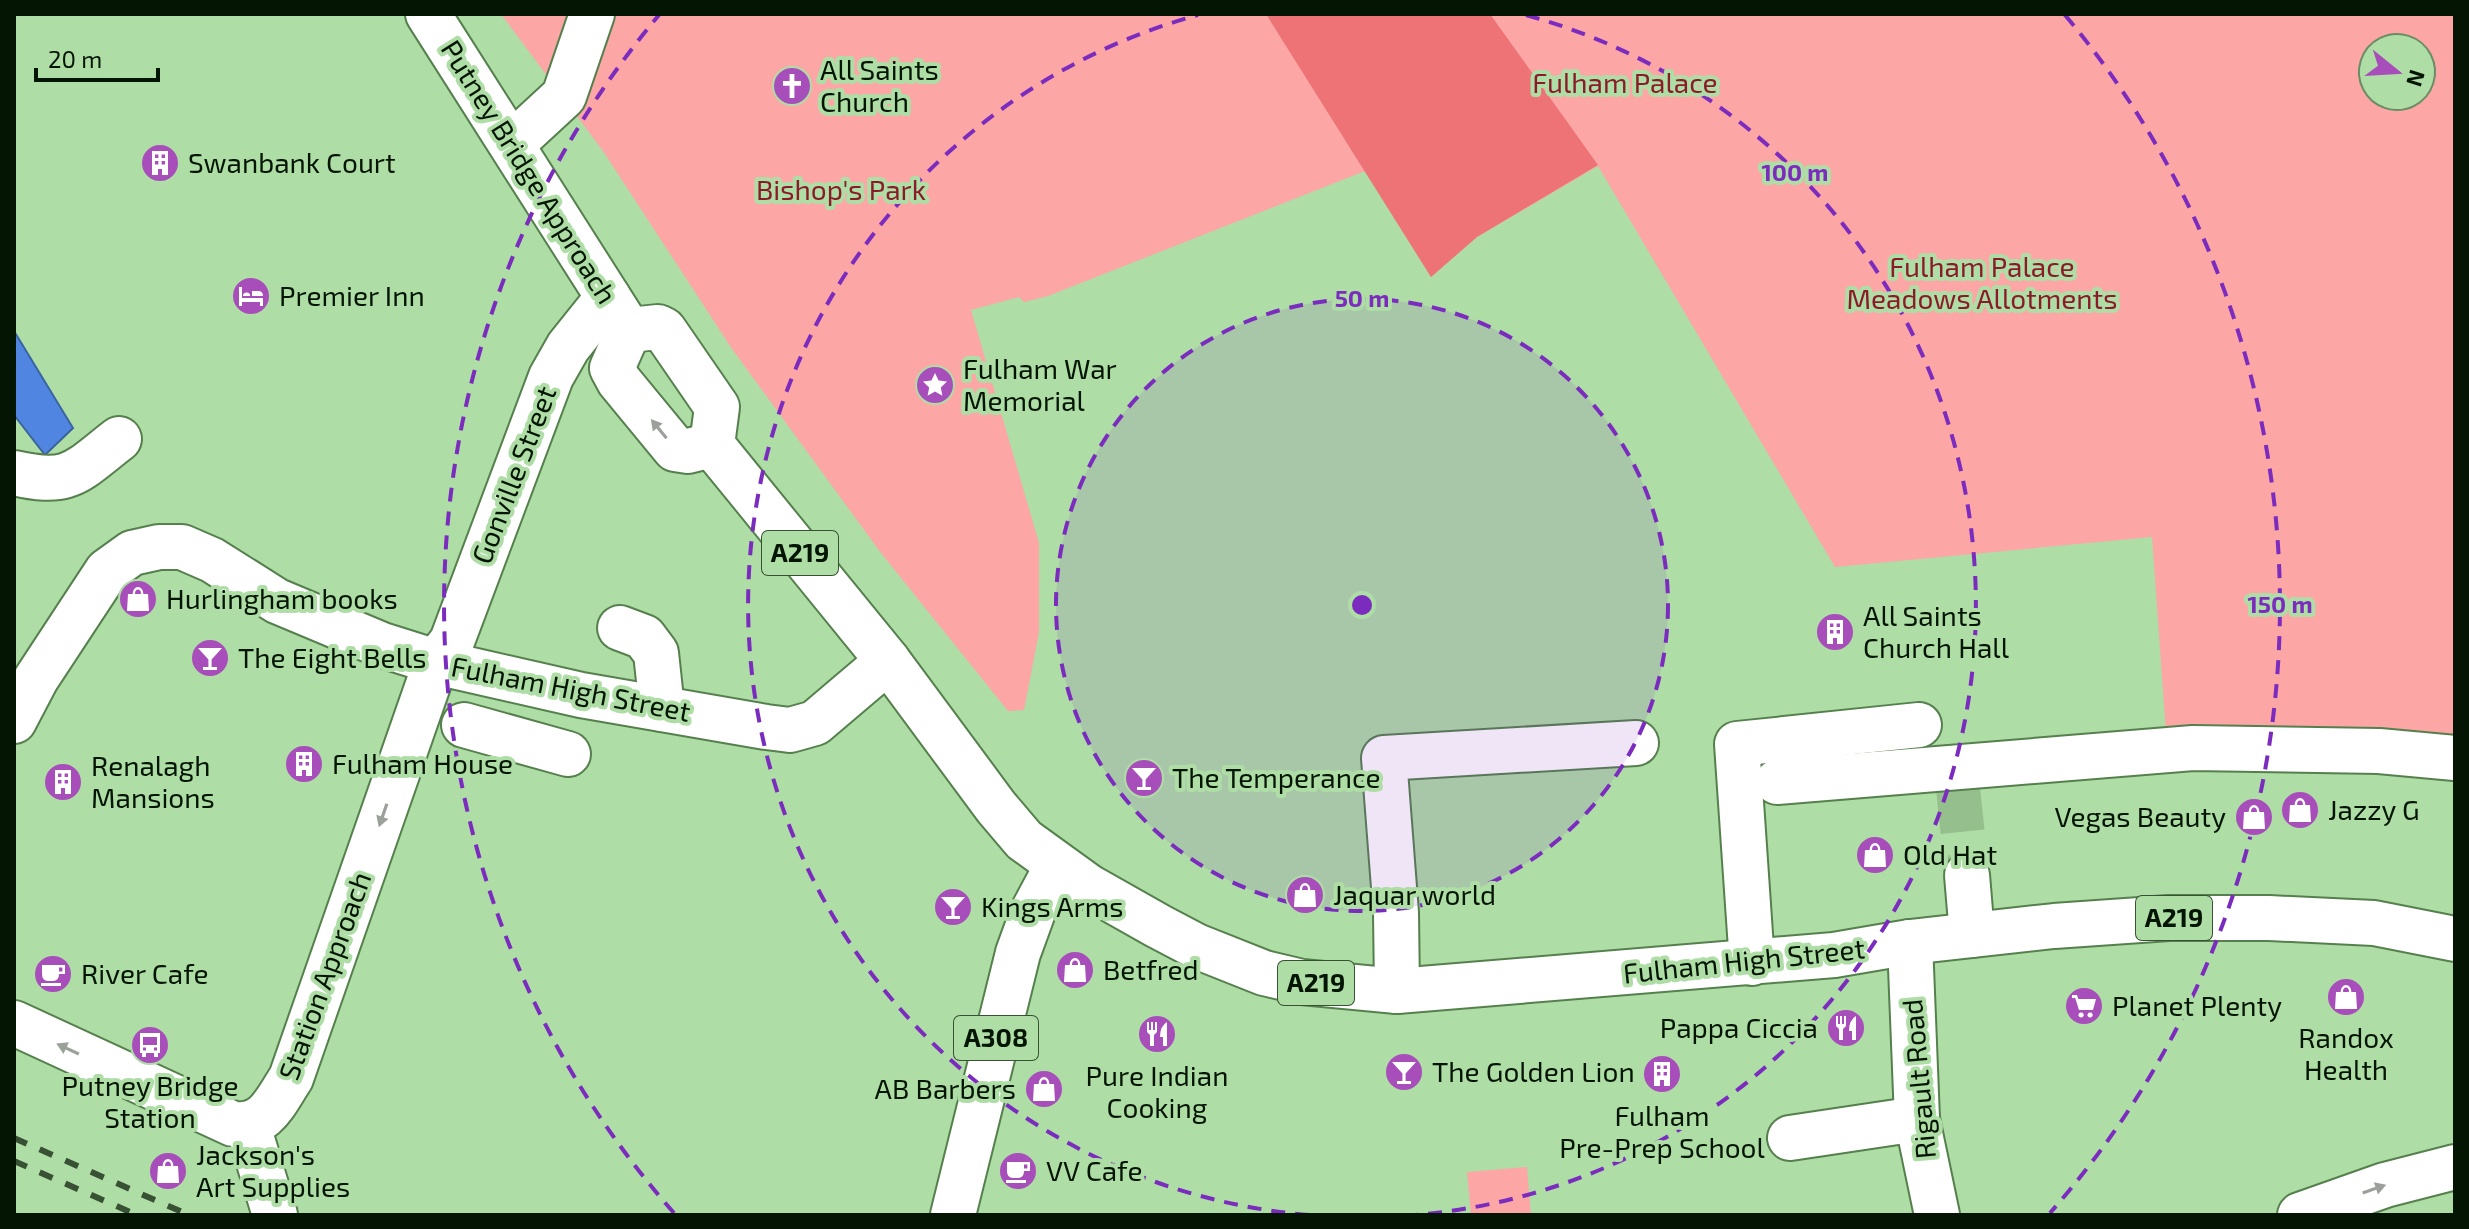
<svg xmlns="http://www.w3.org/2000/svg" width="2469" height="1229" viewBox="0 0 2469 1229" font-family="'Exo 2',sans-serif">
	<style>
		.green { fill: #fca6a5; fill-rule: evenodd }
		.forest { fill: #ed7376 }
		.water { fill: #5086e2; stroke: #3a649f; stroke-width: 2 }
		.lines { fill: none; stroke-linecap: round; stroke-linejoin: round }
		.minor-tunnel { stroke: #96bf8e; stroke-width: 44; stroke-dasharray: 44 22; stroke-linecap: butt }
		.minor-casing { stroke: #55804d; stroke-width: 48 }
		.major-casing { stroke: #55804d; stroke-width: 48 }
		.minor { stroke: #fff; stroke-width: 44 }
		.major { stroke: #fff; stroke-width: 44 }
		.rail { stroke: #385033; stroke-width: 6; stroke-dasharray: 14 14; stroke-linecap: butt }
		.oneway { fill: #9ba19a }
		.ring { fill: none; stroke: #7b2cbf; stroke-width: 4; stroke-dasharray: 14 10 }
		.labels { text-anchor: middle; stroke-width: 8; stroke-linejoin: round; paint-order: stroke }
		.shield { fill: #afdda6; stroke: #385134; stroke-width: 2 }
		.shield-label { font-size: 26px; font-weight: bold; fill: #051503 }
		.poi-label { font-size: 28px; fill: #051503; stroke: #afdda6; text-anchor: start }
		.park-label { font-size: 28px; fill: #8a1c29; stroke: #afdda6 }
		.street-label { font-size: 28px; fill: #051503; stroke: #afdda6 }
		.centre { fill: #7b2cbf; stroke: #afdda6; stroke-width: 4 }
		.ring-label { font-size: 24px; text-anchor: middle; font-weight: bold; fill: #7b2cbf; stroke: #afdda6; stroke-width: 8; stroke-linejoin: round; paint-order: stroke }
	</style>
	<rect width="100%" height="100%" fill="#afdda6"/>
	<g class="green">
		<path d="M501 14H2455V736L2251 730 2166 733 2152 537 1835 567 1598 166 1477 237 1431 277 1365 171 1048 296 1024 302 1019 297 971 310 1039 543V632L1024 710 1008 711 881 553 732 349 603 151ZM2373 48H2421V96H2373Z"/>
		<path d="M1527 1167 1531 1215H1471L1467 1172Z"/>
	</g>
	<path class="forest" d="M1266 14H1490L1598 165 1477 237 1431 277Z"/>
	<path class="water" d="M14 331 73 428 45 455 14 415Z"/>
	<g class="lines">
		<path class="minor-tunnel" d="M1958 788 1967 875"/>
		<defs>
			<g id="minor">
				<path d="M512 144 564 96 592 14"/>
				<path d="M14 473C71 486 76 472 119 439"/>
				<path d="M620 628 644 637 656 653 662 709"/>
				<path d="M14 721 36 679 107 571 132 553 159 547H182L212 560 277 601 382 645 436 662 581 695 766 727 790 730 815 723 888 661"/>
				<path d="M464 725 568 754"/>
				<path d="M1777 782 2193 748 2379 751 2455 758"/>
				<path d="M1967 875 1972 935"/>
				<path d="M1910 942 1917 1119 1937 1215"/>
				<path d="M1752 963 1737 744 1919 725"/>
				<path d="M1397 991 1396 913 1384 758 1636 743"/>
				<path d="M14 1023 233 1124C266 1128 275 1102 291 1078L436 662 452 641 551 377 568 347 608 297"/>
				<path d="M248 1126 275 1215"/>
				<path d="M1790 1138 1917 1119"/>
				<path d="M2300 1215 2385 1185 2455 1167"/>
			</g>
			<g id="major">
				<path d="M428 14 629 330"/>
				<path d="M629 330 612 368 619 381 675 449 688 451 712 445"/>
				<path d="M629 330 658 327 664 330 717 407 712 445"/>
				<path d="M712 445 888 661 996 807 1024 840 1089 887 1158 926 1196 946 1264 973 1302 982 1397 991 1834 955 1910 942 2054 926 2169 918H2269L2374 923 2455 939"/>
				<path d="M953 1215 1018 953 1034 909 1057 866"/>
			</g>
		</defs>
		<use href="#minor" class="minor-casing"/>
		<use href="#major" class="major-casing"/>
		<use href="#minor" class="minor"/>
		<use href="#major" class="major"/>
		<g class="rail">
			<path d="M14 1138 189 1215"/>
			<path d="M14 1161 137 1215"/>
		</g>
	</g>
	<defs><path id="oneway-solid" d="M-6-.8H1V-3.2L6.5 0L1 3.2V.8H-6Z" transform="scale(2)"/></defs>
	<g class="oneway">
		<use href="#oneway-solid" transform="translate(659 429) rotate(-129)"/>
		<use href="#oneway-solid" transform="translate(383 815) rotate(109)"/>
		<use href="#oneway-solid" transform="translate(68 1049) rotate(-155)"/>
		<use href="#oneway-solid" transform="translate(2374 1189) rotate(-19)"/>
	</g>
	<circle cx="1362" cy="605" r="306" fill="#7b2cbf" fill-opacity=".12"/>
	<g class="ring">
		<circle cx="1362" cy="605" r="306"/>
		<path d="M1309 1215A612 612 0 0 1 1198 15M1526 15A612 612 0 0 1 1415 1215"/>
		<path d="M674 1213A918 918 0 0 1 659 15M2065 15A918 918 0 0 1 2050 1213"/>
	</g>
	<defs>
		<symbol id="church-disc" viewBox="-11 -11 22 22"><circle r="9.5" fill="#a84ebb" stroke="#afdda6"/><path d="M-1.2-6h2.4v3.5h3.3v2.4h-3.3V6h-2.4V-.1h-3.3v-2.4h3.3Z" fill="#fff"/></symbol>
		<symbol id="building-disc" viewBox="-11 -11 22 22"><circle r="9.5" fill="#a84ebb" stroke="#afdda6"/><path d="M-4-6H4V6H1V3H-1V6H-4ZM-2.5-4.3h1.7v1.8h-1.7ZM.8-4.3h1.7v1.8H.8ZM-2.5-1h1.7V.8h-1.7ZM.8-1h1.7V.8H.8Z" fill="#fff"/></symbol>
		<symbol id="hotel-disc" viewBox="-11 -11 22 22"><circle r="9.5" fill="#a84ebb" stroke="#afdda6"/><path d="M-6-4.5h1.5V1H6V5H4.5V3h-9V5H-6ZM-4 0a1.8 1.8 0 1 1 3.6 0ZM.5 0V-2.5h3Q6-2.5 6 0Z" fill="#fff"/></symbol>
		<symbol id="sight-disc" viewBox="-11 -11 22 22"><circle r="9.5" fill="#a84ebb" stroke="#afdda6"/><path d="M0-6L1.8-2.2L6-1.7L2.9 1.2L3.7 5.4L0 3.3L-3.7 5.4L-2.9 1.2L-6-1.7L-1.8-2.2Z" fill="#fff"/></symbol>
		<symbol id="shop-disc" viewBox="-11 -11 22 22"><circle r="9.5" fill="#a84ebb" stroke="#afdda6"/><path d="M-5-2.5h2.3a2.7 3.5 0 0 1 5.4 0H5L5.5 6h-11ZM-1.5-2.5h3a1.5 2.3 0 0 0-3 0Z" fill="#fff"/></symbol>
		<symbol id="bar-disc" viewBox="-11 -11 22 22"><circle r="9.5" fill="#a84ebb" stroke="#afdda6"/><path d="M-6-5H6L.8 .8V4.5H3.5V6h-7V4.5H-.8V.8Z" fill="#fff"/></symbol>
		<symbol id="cafe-disc" viewBox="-11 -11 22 22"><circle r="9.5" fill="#a84ebb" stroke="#afdda6"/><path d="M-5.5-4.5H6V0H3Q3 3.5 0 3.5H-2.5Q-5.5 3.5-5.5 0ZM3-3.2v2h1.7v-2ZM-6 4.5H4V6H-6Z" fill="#fff"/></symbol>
		<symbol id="supermarket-disc" viewBox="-11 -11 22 22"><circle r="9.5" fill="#a84ebb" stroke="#afdda6"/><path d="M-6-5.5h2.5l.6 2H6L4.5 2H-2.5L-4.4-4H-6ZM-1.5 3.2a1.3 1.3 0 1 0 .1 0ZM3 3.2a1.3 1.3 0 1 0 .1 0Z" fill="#fff"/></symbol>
		<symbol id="restaurant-disc" viewBox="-11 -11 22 22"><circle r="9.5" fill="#a84ebb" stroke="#afdda6"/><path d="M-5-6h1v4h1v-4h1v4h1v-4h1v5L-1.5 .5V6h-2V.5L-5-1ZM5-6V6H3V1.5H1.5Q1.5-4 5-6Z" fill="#fff"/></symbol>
		<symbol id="bus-disc" viewBox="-11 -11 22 22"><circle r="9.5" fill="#a84ebb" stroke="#afdda6"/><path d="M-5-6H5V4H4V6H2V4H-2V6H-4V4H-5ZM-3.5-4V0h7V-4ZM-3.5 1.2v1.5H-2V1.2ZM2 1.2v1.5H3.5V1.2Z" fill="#fff"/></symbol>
	</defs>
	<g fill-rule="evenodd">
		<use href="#church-disc" x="770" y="64" width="44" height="44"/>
		<use href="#building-disc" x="138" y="141" width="44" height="44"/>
		<use href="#hotel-disc" x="229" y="274" width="44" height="44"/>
		<use href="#sight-disc" x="913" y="363" width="44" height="44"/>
		<use href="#shop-disc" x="116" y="577" width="44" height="44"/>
		<use href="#building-disc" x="1813" y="610" width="44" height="44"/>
		<use href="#bar-disc" x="188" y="636" width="44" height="44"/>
		<use href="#building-disc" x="282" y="742" width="44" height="44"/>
		<use href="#bar-disc" x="1122" y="756" width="44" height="44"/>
		<use href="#building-disc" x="41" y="760" width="44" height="44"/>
		<use href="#shop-disc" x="2278" y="788" width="44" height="44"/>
		<use href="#shop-disc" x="2232" y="795" width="44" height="44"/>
		<use href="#shop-disc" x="1853" y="833" width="44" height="44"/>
		<use href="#shop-disc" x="1283" y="873" width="44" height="44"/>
		<use href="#bar-disc" x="931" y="885" width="44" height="44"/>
		<use href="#shop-disc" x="1053" y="948" width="44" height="44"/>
		<use href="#cafe-disc" x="31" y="952" width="44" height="44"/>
		<use href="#shop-disc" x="2324" y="975" width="44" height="44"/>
		<use href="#supermarket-disc" x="2062" y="984" width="44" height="44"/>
		<use href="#restaurant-disc" x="1824" y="1006" width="44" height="44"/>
		<use href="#restaurant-disc" x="1135" y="1012" width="44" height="44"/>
		<use href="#bus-disc" x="128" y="1023" width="44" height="44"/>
		<use href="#bar-disc" x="1382" y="1050" width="44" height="44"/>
		<use href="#building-disc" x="1640" y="1052" width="44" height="44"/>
		<use href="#shop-disc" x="1022" y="1067" width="44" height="44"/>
		<use href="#shop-disc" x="146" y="1149" width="44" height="44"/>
		<use href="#cafe-disc" x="996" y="1149" width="44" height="44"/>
	</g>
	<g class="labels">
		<g class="shield">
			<rect x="762" y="531" width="76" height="44" rx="6"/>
			<rect x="2136" y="896" width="76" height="44" rx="6"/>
			<rect x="1278" y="961" width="76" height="44" rx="6"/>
			<rect x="954" y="1016" width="84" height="44" rx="6"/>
		</g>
		<g class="shield-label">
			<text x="800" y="562">A219</text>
			<text x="2174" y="927">A219</text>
			<text x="1316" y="992">A219</text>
			<text x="996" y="1047">A308</text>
		</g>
		<g class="poi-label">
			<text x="820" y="80">All Saints<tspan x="820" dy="32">Church</tspan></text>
			<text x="188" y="173">Swanbank Court</text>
			<text x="279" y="306">Premier Inn</text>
			<text x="963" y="379">Fulham War<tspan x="963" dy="32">Memorial</tspan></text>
			<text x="166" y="609">Hurlingham books</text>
			<text x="1863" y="626">All Saints<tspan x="1863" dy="32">Church Hall</tspan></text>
			<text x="238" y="668">The Eight Bells</text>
			<text x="332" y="774">Fulham House</text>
			<text x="91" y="776">Renalagh<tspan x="91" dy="32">Mansions</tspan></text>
			<text x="1172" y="788">The Temperance</text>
			<text x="2328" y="820">Jazzy G</text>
			<text x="2226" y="827" text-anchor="end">Vegas Beauty</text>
			<text x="1903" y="865">Old Hat</text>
			<text x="1333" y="905">Jaquar world</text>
			<text x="981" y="917">Kings Arms</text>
			<text x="1103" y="980">Betfred</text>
			<text x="81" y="984">River Cafe</text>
			<text x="2112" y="1016">Planet Plenty</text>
			<text x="1818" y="1038" text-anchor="end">Pappa Ciccia</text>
			<text x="2346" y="1048" text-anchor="middle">Randox<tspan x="2346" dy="32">Health</tspan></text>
			<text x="1432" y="1082">The Golden Lion</text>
			<text x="1157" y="1086" text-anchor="middle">Pure Indian<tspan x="1157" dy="32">Cooking</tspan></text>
			<text x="150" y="1096" text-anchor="middle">Putney Bridge<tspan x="150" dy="32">Station</tspan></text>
			<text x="1016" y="1099" text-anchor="end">AB Barbers</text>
			<text x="1662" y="1126" text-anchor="middle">Fulham<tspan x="1662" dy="32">Pre-Prep School</tspan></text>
			<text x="196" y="1165">Jackson's<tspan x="196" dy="32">Art Supplies</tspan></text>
			<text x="1046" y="1181">VV Cafe</text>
		</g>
		<g class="park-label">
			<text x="1625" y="93">Fulham Palace</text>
			<text x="841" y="200">Bishop's Park</text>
			<text x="1982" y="277">Fulham Palace<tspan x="1982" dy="32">Meadows Allotments</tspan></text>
		</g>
		<g class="street-label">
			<text transform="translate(529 172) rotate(58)" y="10">Putney Bridge Approach</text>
			<text transform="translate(514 475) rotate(-69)" y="10">Gonville Street</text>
			<text transform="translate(571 689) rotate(11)" y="10">Fulham High Street</text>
			<text transform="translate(1744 961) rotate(-6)" y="10">Fulham High Street</text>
			<text transform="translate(325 976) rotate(-70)" y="10">Station Approach</text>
			<text transform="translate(1919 1079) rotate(-95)" y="10">Rigault Road</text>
		</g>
	</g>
	<circle cx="1362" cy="605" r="12" class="centre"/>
	<g class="ring-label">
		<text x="1795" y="181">100 m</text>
		<text x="1362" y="307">50 m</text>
		<text x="2280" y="613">150 m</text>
	</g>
	<rect width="2469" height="1229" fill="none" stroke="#051503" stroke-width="32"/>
	<g transform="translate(2397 72) rotate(108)"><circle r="38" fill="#afdda6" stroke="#6b8d65" stroke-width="2"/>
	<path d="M0-6L14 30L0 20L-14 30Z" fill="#a84ebb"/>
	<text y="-12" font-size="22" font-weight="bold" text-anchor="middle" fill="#051503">N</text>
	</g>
	<path d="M36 68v12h122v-12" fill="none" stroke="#051503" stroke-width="4"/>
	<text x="48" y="68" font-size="24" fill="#051503" stroke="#afdda6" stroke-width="6" paint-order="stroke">20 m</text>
</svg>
